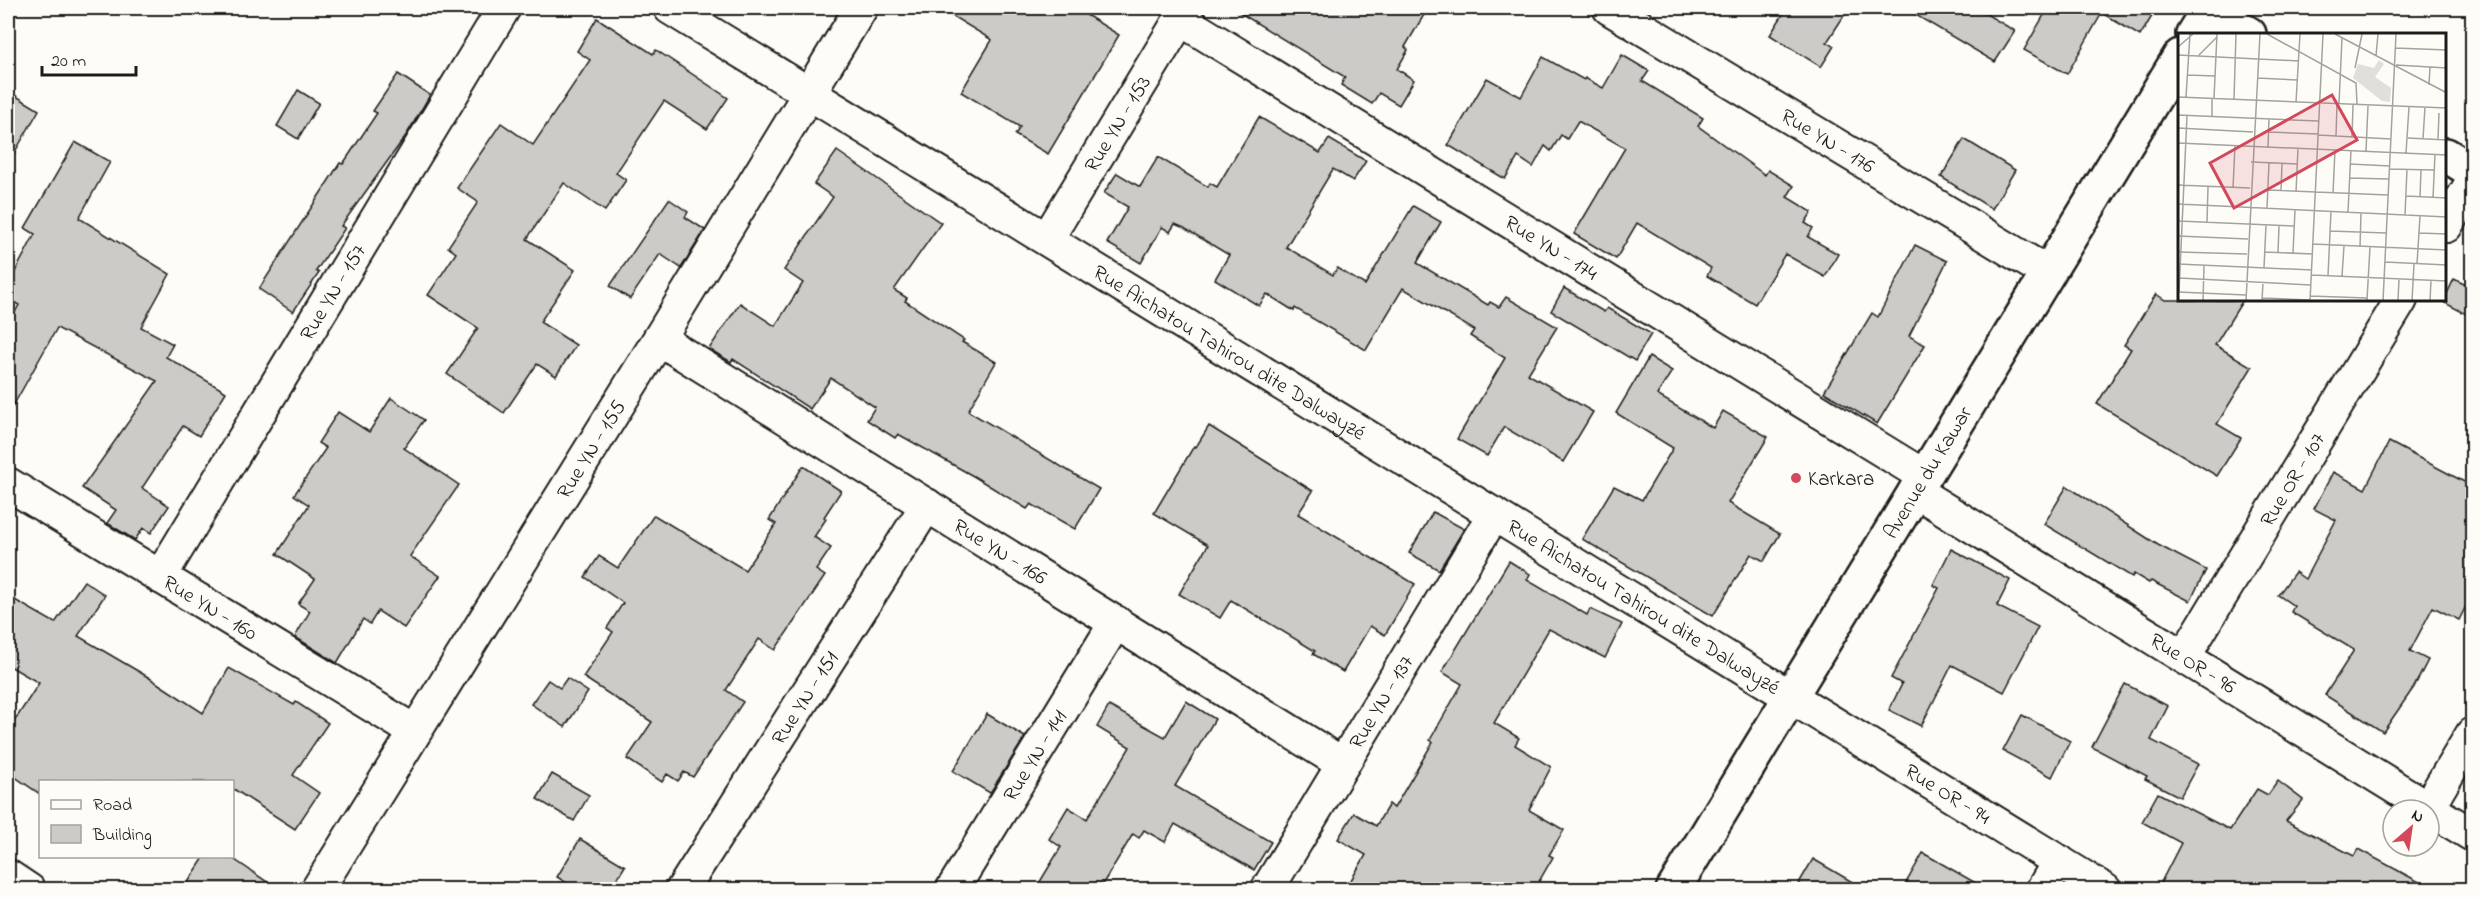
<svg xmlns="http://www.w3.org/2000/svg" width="2480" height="897" viewBox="0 0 2480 897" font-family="'Indie Flower',sans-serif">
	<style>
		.building { fill: #cccbc8; stroke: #1c1c1c; stroke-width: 1.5 }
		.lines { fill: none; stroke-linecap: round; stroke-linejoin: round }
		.street-casing { stroke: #1c1c1c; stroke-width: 36 }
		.secondary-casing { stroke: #1c1c1c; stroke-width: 38 }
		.street { stroke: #fdfcf7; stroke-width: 32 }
		.secondary { stroke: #fdfcf7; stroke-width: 33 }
		.poi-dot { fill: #d1495b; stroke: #fdfcf7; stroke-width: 2 }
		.labels { text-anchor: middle; stroke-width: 5; stroke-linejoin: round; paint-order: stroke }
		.street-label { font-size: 21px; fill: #1c1c1c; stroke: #fdfcf7 }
		.poi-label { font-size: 21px; fill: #1c1c1c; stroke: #fdfcf7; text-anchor: start }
		.inset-road { fill: none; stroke: #a3a29f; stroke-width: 1.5 }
		.view { fill: #d1495b; fill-opacity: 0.15; stroke: #d1495b; stroke-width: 3 }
		.inset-edge { fill: none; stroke: #1c1c1c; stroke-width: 3 }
	</style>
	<rect width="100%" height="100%" fill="#fdfcf7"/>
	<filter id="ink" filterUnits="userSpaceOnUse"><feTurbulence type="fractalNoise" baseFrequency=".0167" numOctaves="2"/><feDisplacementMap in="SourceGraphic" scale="12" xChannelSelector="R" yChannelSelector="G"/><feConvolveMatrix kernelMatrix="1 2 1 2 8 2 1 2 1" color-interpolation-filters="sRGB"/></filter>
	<g filter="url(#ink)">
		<g class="building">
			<path d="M939 8H1075L1119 35 1048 154 1015 135 1020 127 961 92 992 40Z"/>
			<path d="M1232 8H1428L1405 47 1408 50 1397 69 1414 80 1399 105 1379 93 1372 104 1341 85 1345 77Z"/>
			<path d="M1787 8H1849L1827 42 1834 46 1821 67 1770 35Z"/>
			<path d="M1904 8H1976L2015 31 1995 62Z"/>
			<path d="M2048 8H2157L2140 36 2102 13 2067 74 2024 50Z"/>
			<path d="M597 18 653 54 656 50 728 98 707 129 664 101 616 173 626 180 605 211 564 183 527 239 575 270 540 322 576 345 556 376 537 364 504 413 447 374 478 328 428 295 456 253 448 247 478 202 457 188 501 123 533 145 590 60 577 51Z"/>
			<path d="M1622 55 1649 71 1642 81 1703 118 1698 126 1765 175 1768 170 1794 186 1787 197 1812 212 1805 223 1813 228 1808 237 1838 254 1825 277 1785 254 1755 304 1707 276 1711 268 1637 223 1616 259 1574 234 1625 148 1578 121 1567 139 1561 135 1551 151 1545 146 1533 167 1518 157 1505 179 1448 145 1487 78 1521 97 1543 57 1584 80 1585 78 1603 88Z"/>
			<path d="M398 74 430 95 407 134 341 226 345 228 316 271 319 273 293 312 259 289 340 163 343 164 377 113 373 111Z"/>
			<path d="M298 90 319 103 298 139 277 126Z"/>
			<path d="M8 91 39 110 8 164Z"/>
			<path d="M1259 117 1320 153 1329 139 1366 161 1353 181 1333 169 1286 247 1333 275 1337 268 1365 285 1413 206 1441 222 1417 263 1488 305 1490 302 1499 307 1506 297 1557 327 1528 374 1593 412 1563 462 1504 427 1487 456 1457 439 1505 358 1470 336 1474 330 1403 288 1366 350 1295 308 1294 311 1267 294 1259 306 1215 279 1229 255 1184 228 1175 224 1170 232 1162 227 1141 263 1107 243 1128 207 1104 193 1117 173 1140 187 1158 157 1208 187 1210 183 1217 187Z"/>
			<path d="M1964 139 2015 170 1992 209 1941 177Z"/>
			<path d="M75 142 110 162 79 218 170 274 141 327 173 344 166 357 226 392 199 436 183 426 142 488 169 506 151 533 143 528 135 540 107 523 116 510 82 488 157 381 57 328 8 415V325L19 305 8 299V285L35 234 25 228Z"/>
			<path d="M837 151 941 223 894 290 907 298 905 301 964 340 962 342 996 362 968 411 1099 489 1075 529 1031 504 1027 509 975 477 898 434 895 438 867 420 875 407 831 378 810 409 733 359 731 362 709 349 740 303 775 326 803 283 784 270 833 197 814 184Z"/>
			<path d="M669 199 688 212 685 217 705 230 681 268 660 254 630 299 610 286Z"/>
			<path d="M1915 245 1947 261 1909 336 1925 345 1877 424 1824 392 1872 313 1878 317Z"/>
			<path d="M2454 279 2472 288V317L2443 302Z"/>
			<path d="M1564 288 1604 312 1607 308 1651 334 1635 361 1551 311Z"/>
			<path d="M2156 294 2165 300H2243L2215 345 2252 367 2217 424 2241 438 2217 476 2097 404 2131 349 2124 345Z"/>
			<path d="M1649 357 1672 371 1657 395 1713 428 1723 411 1768 437 1728 503 1780 534 1764 561 1751 554 1713 616 1582 539 1614 486 1642 500 1673 448 1616 413Z"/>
			<path d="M391 398 424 420 404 448 459 485 410 556 440 576 404 628 378 611 370 624 363 619 337 663 295 637 310 611 298 604 315 579 277 554 309 505 294 495 326 448 318 443 338 412 369 432Z"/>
			<path d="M1209 426 1313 491 1298 514 1415 584 1385 635 1370 626 1343 672 1313 654 1315 651 1231 600 1220 618 1179 594 1208 545 1154 513 1194 446 1196 447Z"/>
			<path d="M2389 442 2472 486V594L2459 620 2433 607 2410 651 2428 660 2414 687 2383 732 2325 695 2354 650 2291 612 2294 606 2278 595 2295 572 2305 579 2336 520 2314 509 2333 472 2365 489Z"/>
			<path d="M803 466 841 491 824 517 826 519 814 537 831 548 816 570 825 576 775 650 759 639 726 690 743 702 693 777 684 772 678 781 667 774 662 782 627 759 652 722 583 677 613 632 607 628 623 603 585 577 599 556 618 568 654 515 745 570 776 524 769 520Z"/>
			<path d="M2067 486 2158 545 2206 570 2190 601 2151 581 2149 583 2134 574 2132 577 2044 524Z"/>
			<path d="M1433 512 1464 529 1439 570 1409 553Z"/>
			<path d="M1951 549 2010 580 1997 606 2038 627 2004 692 1952 665 1921 726 1889 710 1902 684 1891 678 1939 588 1933 585Z"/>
			<path d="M1509 561 1530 574 1527 580 1587 615 1590 609 1622 624 1605 658 1549 629 1494 723 1519 738 1515 745 1551 767 1529 810 1564 830 1549 855 1553 857 1534 890H1345L1366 855 1338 839 1354 813 1376 826 1389 804 1394 808 1433 742 1430 740 1462 684 1442 672Z"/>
			<path d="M84 581 105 595 78 636 148 677 203 713 229 668 294 705 296 702 328 723 293 775 319 793 295 829 232 788V782H40V794L8 772V731L39 683 8 665V596L55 623Z"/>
			<path d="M567 678 588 692 565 727 531 704 548 680 560 688Z"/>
			<path d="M2125 684 2168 706 2151 740 2198 764 2180 797 2145 779 2147 776 2092 747Z"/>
			<path d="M1186 701 1215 719 1175 786 1271 842 1254 870 1175 824 1165 842 1144 830 1139 838 1133 834 1099 890H1035L1061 847 1049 839 1068 807 1087 819 1130 747 1097 727 1109 706 1165 737Z"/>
			<path d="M987 714 1025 737 990 793 953 771Z"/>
			<path d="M2022 715 2070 741 2052 777 2003 751Z"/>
			<path d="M552 774 589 795 574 821 537 799Z"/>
			<path d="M2278 781 2303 800 2286 821 2354 856 2358 849 2434 890H2157L2181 843 2142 822 2158 793 2230 830 2257 789 2268 795Z"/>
			<path d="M580 839 625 866 610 890H578L557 877Z"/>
			<path d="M1923 853 1988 890H1902Z"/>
			<path d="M205 856H229L279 890H183Z"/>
			<path d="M1813 859 1866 890H1795Z"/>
		</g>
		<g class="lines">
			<defs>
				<g id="street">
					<path id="s1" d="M670 8 2105 890"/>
					<path id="s2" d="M1609 8 2048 273"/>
					<path id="s3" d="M1180 19 1924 476"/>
					<path d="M2446 226 2472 182"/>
					<path id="s4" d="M1047 239 1187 8"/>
					<path id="s5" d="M659 339 1343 764"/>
					<path id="s6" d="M8 484 414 731"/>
					<path id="s7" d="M1915 491 2472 835"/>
					<path id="s8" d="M160 577 504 8"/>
					<path id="s9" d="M2184 657 2401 300"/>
					<path d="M2428 807 2472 734"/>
					<path d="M8 876 29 890"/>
					<path id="s10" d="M317 890 659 339 861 8"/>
					<path id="s11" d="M682 890 927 505"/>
					<path id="s12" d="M952 890 1116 622"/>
					<path id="s13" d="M1267 890 1494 514"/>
					<path d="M2042 890 2059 861"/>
				</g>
				<g id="secondary">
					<path d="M2205 8 2249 34"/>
					<path d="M2193 34 2209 8"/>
					<path d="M2446 155 2472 171"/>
					<path id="s14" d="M1673 890 2180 56"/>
				</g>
			</defs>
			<use href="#street" class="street-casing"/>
			<use href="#secondary" class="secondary-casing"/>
			<use href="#street" class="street"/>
			<use href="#secondary" class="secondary"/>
		</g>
	</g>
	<circle class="poi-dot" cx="1796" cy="478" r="6"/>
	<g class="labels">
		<g class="street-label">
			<text dy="7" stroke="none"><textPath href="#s4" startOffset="135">Rue YN - 153</textPath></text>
			<text dy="7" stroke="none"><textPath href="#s2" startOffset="256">Rue YN - 176</textPath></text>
			<text dy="7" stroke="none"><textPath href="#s3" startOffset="436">Rue YN - 174</textPath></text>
			<text dy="7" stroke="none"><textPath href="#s8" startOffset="333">Rue YN - 157</textPath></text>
			<text dy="7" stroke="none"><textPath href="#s1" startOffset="657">Rue Aichatou Tahirou dite Dalwayzé</textPath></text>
			<text dy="7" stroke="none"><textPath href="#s10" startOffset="519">Rue YN - 155</textPath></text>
			<text dy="7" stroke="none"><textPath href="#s14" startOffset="489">Avenue du Kawar</textPath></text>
			<text dy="7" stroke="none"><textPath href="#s9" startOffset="208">Rue OR - 107</textPath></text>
			<text dy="7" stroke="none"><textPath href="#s5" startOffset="402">Rue YN - 166</textPath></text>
			<text dy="7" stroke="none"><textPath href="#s1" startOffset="1143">Rue Aichatou Tahirou dite Dalwayzé</textPath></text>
			<text dy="7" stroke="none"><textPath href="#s6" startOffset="237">Rue YN - 160</textPath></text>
			<text dy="7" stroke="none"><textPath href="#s7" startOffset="327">Rue OR - 96</textPath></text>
			<text dy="7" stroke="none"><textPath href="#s11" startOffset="228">Rue YN - 151</textPath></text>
			<text dy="7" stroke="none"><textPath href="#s13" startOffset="220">Rue YN - 137</textPath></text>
			<text dy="7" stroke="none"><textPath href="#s12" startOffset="158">Rue YN - 141</textPath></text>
			<text dy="7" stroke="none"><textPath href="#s1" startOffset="1500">Rue OR - 94</textPath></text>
		</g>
		<g class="poi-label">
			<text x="1808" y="485">Karkara</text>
		</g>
	</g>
	<g transform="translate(2178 33)">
		<rect width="268" height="268" fill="#fdfcf7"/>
		<path d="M201 27 206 31 197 44 213 55 212 69 204 68 175 45 180 31 196 35Z" fill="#e0dfdb"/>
		<path class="inset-road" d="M89 1 178 50 179 71M157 1 269 60M0 14 15 1M217 15 269 17M0 22 121 28M21 22 39 4M198 23 200 1M218 32 269 35M177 35 184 1M10 42 37 43M79 45 120 47M251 52 252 34M0 64 269 75M8 64 12 1M36 65 39 1M56 66 58 1M118 69 122 1M161 70 164 5M0 82 140 88M34 84V65M0 95 75 99M91 99 140 101M140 102 213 106M158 103 159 71M174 104 175 72M230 105 269 107M245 106 247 74M260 106 261 80M0 110 269 122M90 114 91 86M188 118 190 73M228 120 231 74M73 129 119 131M172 131 212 133M211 136 256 137M171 145 211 146M0 152 72 155M55 155 57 112M90 157 210 162M103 158 104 131M118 159 120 115M155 160 157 117M228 163 269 165M242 164 243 137M255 165 257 121M0 171 269 184M89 175 91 130M170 179 173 117M227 182 229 136M0 188 116 193M29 189 30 154M152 198 208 200M241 200 269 201M0 203 70 206M135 211 269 217M182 214 183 180M0 219 69 221M87 219 135 221M100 219 101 193M115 220 117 177M207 229 269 232M0 231 134 237M239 231 242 183M86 235 88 192M134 242 269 248M150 243 153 178M164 243 166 213M1 245 133 252M0 259 68 262M1 259 9 83M132 263 189 265M84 265 132 267M189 267 192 214M25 268 26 233M68 268 82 1M84 268 85 249M132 268 145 1M205 268 218 1M220 268 221 246M234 268 236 231M252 268 253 247"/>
		<path class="view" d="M154 62 179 107 56 175 32 130Z"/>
		<rect width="268" height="268" class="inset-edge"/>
	</g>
	<rect width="2480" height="897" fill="none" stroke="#fdfcf7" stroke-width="30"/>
	<rect x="15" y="15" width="2450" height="867" fill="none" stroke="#1c1c1c" stroke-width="2" filter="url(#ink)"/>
	<rect x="39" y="780" width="195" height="78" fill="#fdfcf7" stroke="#a3a29f" stroke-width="1.5"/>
	<rect x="51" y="800" width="30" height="9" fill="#fdfcf7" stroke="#a3a29f" stroke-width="1.5"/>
	<text x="93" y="810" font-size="18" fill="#1c1c1c">Road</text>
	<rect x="51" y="825" width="30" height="18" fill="#cccbc8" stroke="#a3a29f" stroke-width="1.5"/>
	<text x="93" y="840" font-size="18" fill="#1c1c1c">Building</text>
	<g transform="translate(2411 828) rotate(29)"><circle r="28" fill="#fdfcf7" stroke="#a3a29f" stroke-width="1.5"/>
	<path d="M0-4.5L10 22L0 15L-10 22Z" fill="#d1495b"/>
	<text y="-9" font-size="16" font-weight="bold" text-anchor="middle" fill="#1c1c1c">N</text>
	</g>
	<path d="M42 66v9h94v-9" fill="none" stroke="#1c1c1c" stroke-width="3"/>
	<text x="51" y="66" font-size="18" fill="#1c1c1c" stroke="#fdfcf7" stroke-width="4.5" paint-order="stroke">20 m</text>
</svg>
